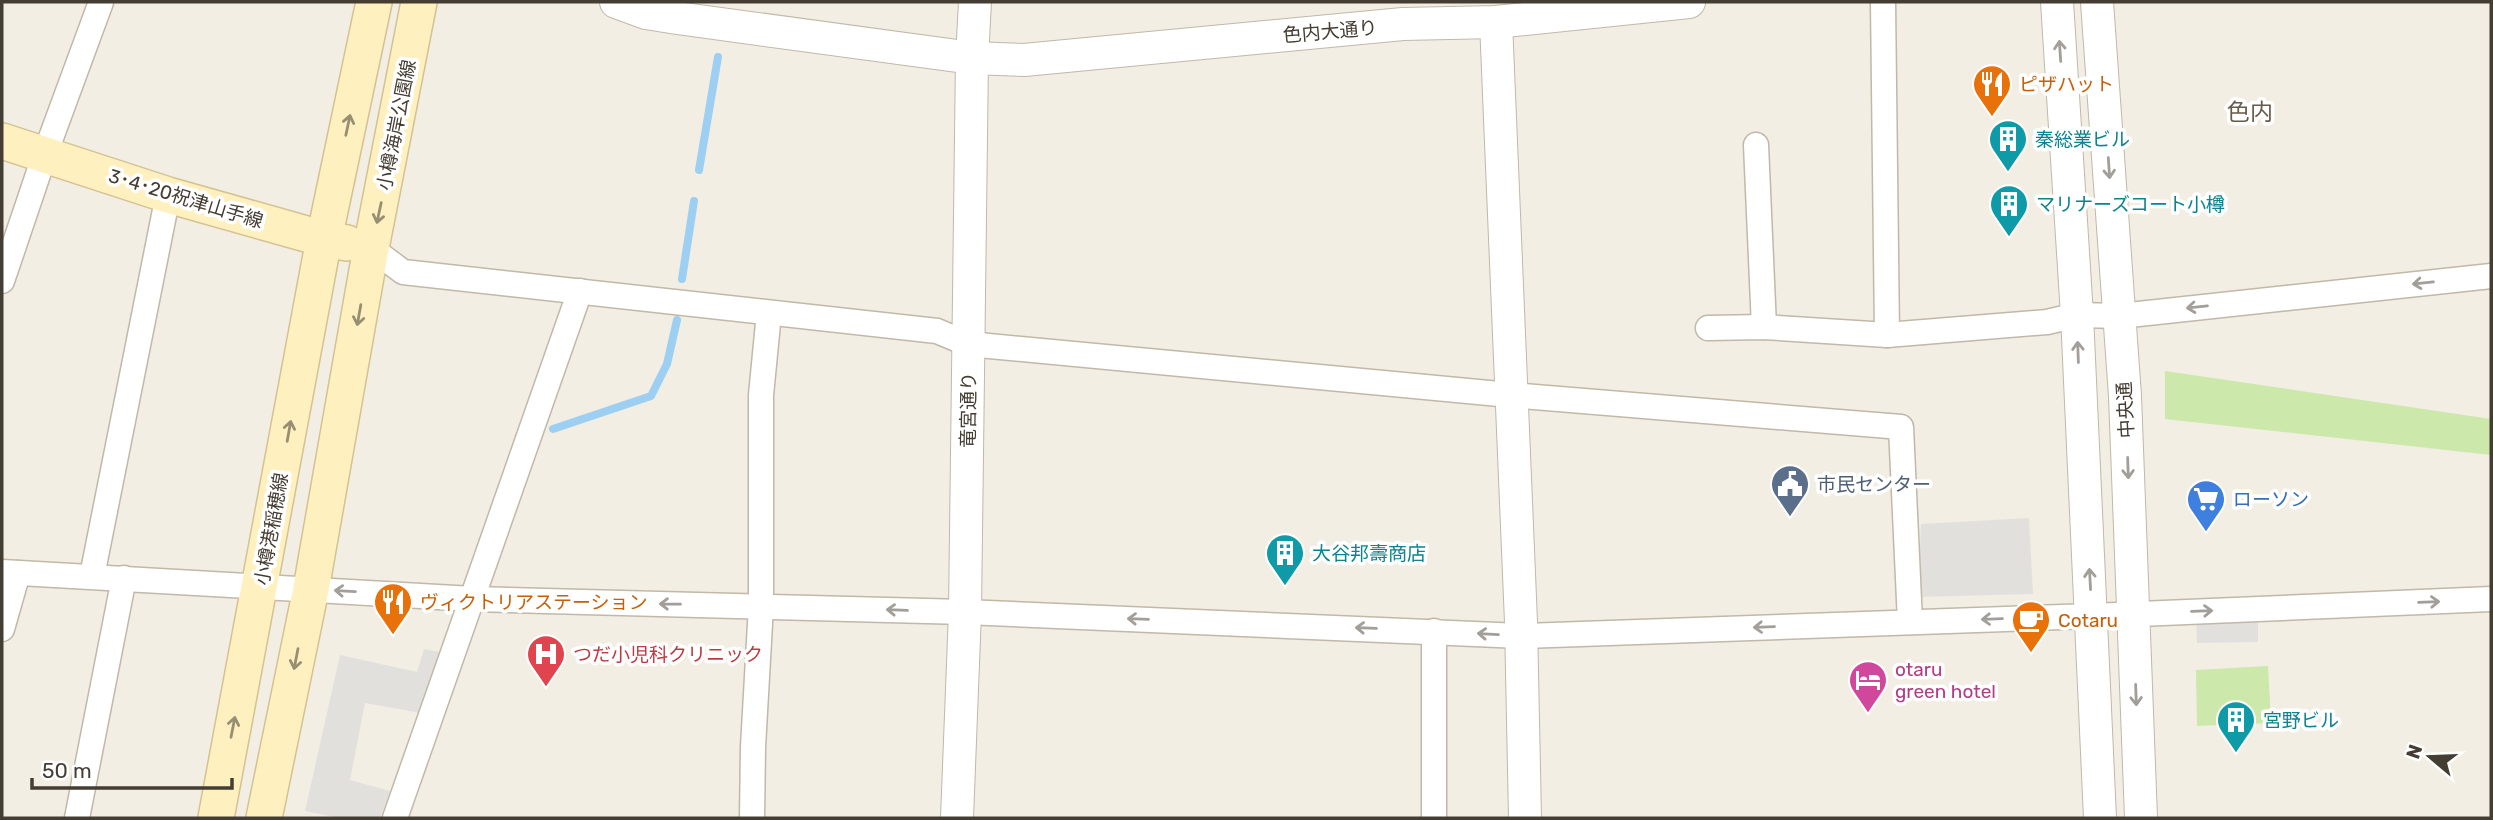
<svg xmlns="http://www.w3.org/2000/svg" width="2493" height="820" viewBox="0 0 2493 820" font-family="Rubik,'Noto Sans JP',sans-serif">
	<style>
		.green { fill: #cce8aa }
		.parking { fill: #e2e0dc }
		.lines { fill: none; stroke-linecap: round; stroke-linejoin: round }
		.stream { stroke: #9ccff2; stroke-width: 8 }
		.minor-casing { stroke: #c1b8a8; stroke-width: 27 }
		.tertiary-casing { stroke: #c1b8a8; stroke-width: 34 }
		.secondary-casing { stroke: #d4c291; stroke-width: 38 }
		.minor { stroke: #fff; stroke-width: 24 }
		.tertiary { stroke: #fff; stroke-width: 32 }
		.secondary { stroke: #fff0c0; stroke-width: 35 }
		.oneway { stroke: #a29e99 }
		.oneway2 { stroke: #988e72 }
		.labels { text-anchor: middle; stroke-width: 7; stroke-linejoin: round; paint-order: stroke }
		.street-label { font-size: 19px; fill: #443d33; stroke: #fff }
		.food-label { font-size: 19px; fill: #c56008; stroke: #fff; text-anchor: start }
		.culture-label { font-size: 19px; fill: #0d838f; stroke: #fff; text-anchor: start }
		.service-label { font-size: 19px; fill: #4e5e75; stroke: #fff; text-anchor: start }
		.shop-label { font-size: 19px; fill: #366cbe; stroke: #fff; text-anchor: start }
		.health-label { font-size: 19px; fill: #be3a42; stroke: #fff; text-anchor: start }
		.hotel-label { font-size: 19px; fill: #b23c85; stroke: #fff; text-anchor: start }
		.quarter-label { font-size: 23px; fill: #675b4a; stroke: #fff }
	</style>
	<rect width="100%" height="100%" fill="#f2eee3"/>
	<g class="green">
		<path d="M2165 371 2491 419V455L2165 419Z"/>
		<path d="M2268 666 2271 723 2197 726 2196 670Z"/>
	</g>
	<g class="parking">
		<path d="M2029 518 2033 594 1918 597 1921 524Z"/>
		<path d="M2258 618V642L2197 643 2196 619Z"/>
		<path d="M424 649 440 652 421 713 365 703 350 780 390 791 380 818H339L305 811 340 655 417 672Z"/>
	</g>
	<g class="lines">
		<g class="stream">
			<path d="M699 170 718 57"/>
			<path d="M682 279 694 201"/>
			<path d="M553 429 651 396 667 364 677 320"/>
		</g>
		<defs>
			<g id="minor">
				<path d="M1883 2 1887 335"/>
				<path d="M1756 145 1764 327"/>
				<path d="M371 248 403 272 937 331 968 344 1510 395 1901 427 1910 622"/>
				<path d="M2 281 45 154 101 2"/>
				<path d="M1708 328 1764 327 1887 335 2047 322 2077 315 2120 316 2491 276"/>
				<path d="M2 572 473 599 965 612 1521 636 2092 616 2491 599"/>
				<path d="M92 576 168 195"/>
				<path d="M2 629 18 573"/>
				<path d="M77 818 124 578"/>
				<path d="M395 818 580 291"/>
				<path d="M752 818 753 747 761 606V395L769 313"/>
				<path d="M1434 818V631"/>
			</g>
			<g id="tertiary">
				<path d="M616 2 646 13 677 18 972 58 1024 60 1403 24 1496 22 1689 2"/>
				<path d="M2057 2 2077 315 2100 818"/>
				<path d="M2097 2 2125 396 2141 818"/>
				<path d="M1496 22 1521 622 1525 818"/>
				<path d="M957 818 965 612 972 58 975 2"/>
			</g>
			<g id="secondary">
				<path d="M2 141 168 195 324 239 347 243"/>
				<path d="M216 818 324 239 374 2"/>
				<path d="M264 818 311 589 371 248 419 2"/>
			</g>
		</defs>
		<use href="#minor" class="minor-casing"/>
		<use href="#tertiary" class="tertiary-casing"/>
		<use href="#secondary" class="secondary-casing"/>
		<use href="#minor" class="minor"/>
		<use href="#tertiary" class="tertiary"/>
		<use href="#secondary" class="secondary"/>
	</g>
	<defs><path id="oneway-shaft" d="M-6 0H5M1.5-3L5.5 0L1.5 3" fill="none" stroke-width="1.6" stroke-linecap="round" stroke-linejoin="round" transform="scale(1.75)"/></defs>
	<g class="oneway">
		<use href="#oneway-shaft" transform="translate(2060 51) rotate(-94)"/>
		<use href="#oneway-shaft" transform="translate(2109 168) rotate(86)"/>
		<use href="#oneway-shaft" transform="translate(2423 283) rotate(174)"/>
		<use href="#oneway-shaft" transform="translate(2197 307) rotate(174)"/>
		<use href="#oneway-shaft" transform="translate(2078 352) rotate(-92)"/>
		<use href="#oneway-shaft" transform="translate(2128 468) rotate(88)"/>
		<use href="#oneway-shaft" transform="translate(2090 579) rotate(-93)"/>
		<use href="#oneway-shaft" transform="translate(345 591) rotate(-177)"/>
		<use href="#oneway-shaft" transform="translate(2429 602) rotate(-2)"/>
		<use href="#oneway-shaft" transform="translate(670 604) rotate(-179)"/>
		<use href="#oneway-shaft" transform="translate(897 610) rotate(-178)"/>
		<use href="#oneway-shaft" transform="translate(2202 611) rotate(-2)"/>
		<use href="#oneway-shaft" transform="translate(1138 619) rotate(-178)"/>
		<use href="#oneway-shaft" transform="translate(1992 619) rotate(178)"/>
		<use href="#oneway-shaft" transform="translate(1764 627) rotate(178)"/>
		<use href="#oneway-shaft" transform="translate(1366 628) rotate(-178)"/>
		<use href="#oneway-shaft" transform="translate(1488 634) rotate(-177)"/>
		<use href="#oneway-shaft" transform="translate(2136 695) rotate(88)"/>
	</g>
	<g class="oneway2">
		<use href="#oneway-shaft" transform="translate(348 125) rotate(-78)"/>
		<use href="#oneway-shaft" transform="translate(379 213) rotate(102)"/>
		<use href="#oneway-shaft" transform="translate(359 315) rotate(100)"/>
		<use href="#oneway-shaft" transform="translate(289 431) rotate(-80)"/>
		<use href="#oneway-shaft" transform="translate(296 659) rotate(101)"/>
		<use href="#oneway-shaft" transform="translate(233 727) rotate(-79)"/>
	</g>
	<defs>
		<symbol id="restaurant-pin" viewBox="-11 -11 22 30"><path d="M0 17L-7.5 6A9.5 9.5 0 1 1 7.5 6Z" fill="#e8710a" stroke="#fff"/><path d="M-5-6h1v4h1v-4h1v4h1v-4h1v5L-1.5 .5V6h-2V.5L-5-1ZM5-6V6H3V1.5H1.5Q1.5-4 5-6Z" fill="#fff"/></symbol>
		<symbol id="building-pin" viewBox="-11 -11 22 30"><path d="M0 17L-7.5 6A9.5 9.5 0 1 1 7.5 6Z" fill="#0f9aa8" stroke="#fff"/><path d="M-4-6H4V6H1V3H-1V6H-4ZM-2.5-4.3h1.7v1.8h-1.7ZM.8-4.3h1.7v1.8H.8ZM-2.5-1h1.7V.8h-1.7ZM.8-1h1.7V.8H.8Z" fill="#fff"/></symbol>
		<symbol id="civic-pin" viewBox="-11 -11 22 30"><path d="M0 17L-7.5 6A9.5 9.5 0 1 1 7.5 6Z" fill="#5c6f8a" stroke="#fff"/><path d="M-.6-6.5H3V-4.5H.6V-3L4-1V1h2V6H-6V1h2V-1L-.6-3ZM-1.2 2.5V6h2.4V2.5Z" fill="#fff"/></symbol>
		<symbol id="supermarket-pin" viewBox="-11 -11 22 30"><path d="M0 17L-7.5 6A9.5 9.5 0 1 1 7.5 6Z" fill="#3f7fe0" stroke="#fff"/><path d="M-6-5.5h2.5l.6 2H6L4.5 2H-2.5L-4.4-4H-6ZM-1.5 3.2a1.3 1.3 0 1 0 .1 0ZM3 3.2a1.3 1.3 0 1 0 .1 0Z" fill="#fff"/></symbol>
		<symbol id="cafe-pin" viewBox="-11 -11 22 30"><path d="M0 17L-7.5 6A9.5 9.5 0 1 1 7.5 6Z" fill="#e8710a" stroke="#fff"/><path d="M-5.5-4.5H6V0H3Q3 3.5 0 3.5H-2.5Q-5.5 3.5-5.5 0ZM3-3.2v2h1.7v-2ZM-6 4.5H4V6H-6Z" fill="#fff"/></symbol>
		<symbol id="hospital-pin" viewBox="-11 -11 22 30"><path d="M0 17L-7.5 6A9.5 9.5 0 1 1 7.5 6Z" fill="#e0444e" stroke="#fff"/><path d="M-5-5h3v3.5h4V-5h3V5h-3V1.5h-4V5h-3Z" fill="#fff"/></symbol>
		<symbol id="hotel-pin" viewBox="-11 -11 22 30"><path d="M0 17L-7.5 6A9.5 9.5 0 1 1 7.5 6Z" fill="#d1479c" stroke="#fff"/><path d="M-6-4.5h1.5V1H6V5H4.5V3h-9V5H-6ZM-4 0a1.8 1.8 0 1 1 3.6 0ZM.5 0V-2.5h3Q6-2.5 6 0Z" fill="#fff"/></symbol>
	</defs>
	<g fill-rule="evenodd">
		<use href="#restaurant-pin" x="1970" y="62" width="44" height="60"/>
		<use href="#building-pin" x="1986" y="117" width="44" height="60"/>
		<use href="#building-pin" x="1987" y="182" width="44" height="60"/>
		<use href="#civic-pin" x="1768" y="462" width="44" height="60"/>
		<use href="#supermarket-pin" x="2184" y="477" width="44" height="60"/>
		<use href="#building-pin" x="1263" y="531" width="44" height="60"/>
		<use href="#restaurant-pin" x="371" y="580" width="44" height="60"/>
		<use href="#cafe-pin" x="2009" y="598" width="44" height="60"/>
		<use href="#hospital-pin" x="524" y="632" width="44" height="60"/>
		<use href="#hotel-pin" x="1846" y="658" width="44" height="60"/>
		<use href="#building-pin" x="2214" y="698" width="44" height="60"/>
	</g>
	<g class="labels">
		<g class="street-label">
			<text transform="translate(1330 31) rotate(-5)" y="7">色内大通り</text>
			<text transform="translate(396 125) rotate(-79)" y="7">小樽海岸公園線</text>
			<text transform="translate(186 198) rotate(17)" y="7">3･4･20祝津山手線</text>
			<text transform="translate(968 410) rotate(-89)" y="7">竜宮通り</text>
			<text transform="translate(2125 410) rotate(-93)" y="7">中央通</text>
			<text transform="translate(271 529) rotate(-80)" y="7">小樽港稲穂線</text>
		</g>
		<g class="food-label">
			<text x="2019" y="91">ピザハット</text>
			<text x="420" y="609">ヴィクトリアステーション</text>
			<text x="2058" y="627">Cotaru</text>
		</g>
		<g class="culture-label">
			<text x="2035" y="146">秦総業ビル</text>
			<text x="2036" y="211">マリナーズコート小樽</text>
			<text x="1312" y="560">大谷邦壽商店</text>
			<text x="2263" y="727">宮野ビル</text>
		</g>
		<g class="service-label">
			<text x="1817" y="491">市民センター</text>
		</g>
		<g class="shop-label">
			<text x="2233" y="506">ローソン</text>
		</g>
		<g class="health-label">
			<text x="573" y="661">つだ小児科クリニック</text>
		</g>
		<g class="hotel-label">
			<text x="1895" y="676">otaru<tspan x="1895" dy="22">green hotel</tspan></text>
		</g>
		<g class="quarter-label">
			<text x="2250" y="120">色内</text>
		</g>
	</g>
	<rect width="2493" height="820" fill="none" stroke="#443d33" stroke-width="7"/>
	<g transform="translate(2430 757) rotate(289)" stroke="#ffffff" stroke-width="5" paint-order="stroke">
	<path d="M0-5L12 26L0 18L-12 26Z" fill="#443d33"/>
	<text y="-10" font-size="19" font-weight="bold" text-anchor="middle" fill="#443d33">N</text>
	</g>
	<path d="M32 778v10h200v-10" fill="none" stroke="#443d33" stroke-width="3.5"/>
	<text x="42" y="778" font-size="21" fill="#443d33" stroke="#ffffff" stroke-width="5" paint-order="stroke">50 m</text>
</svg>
